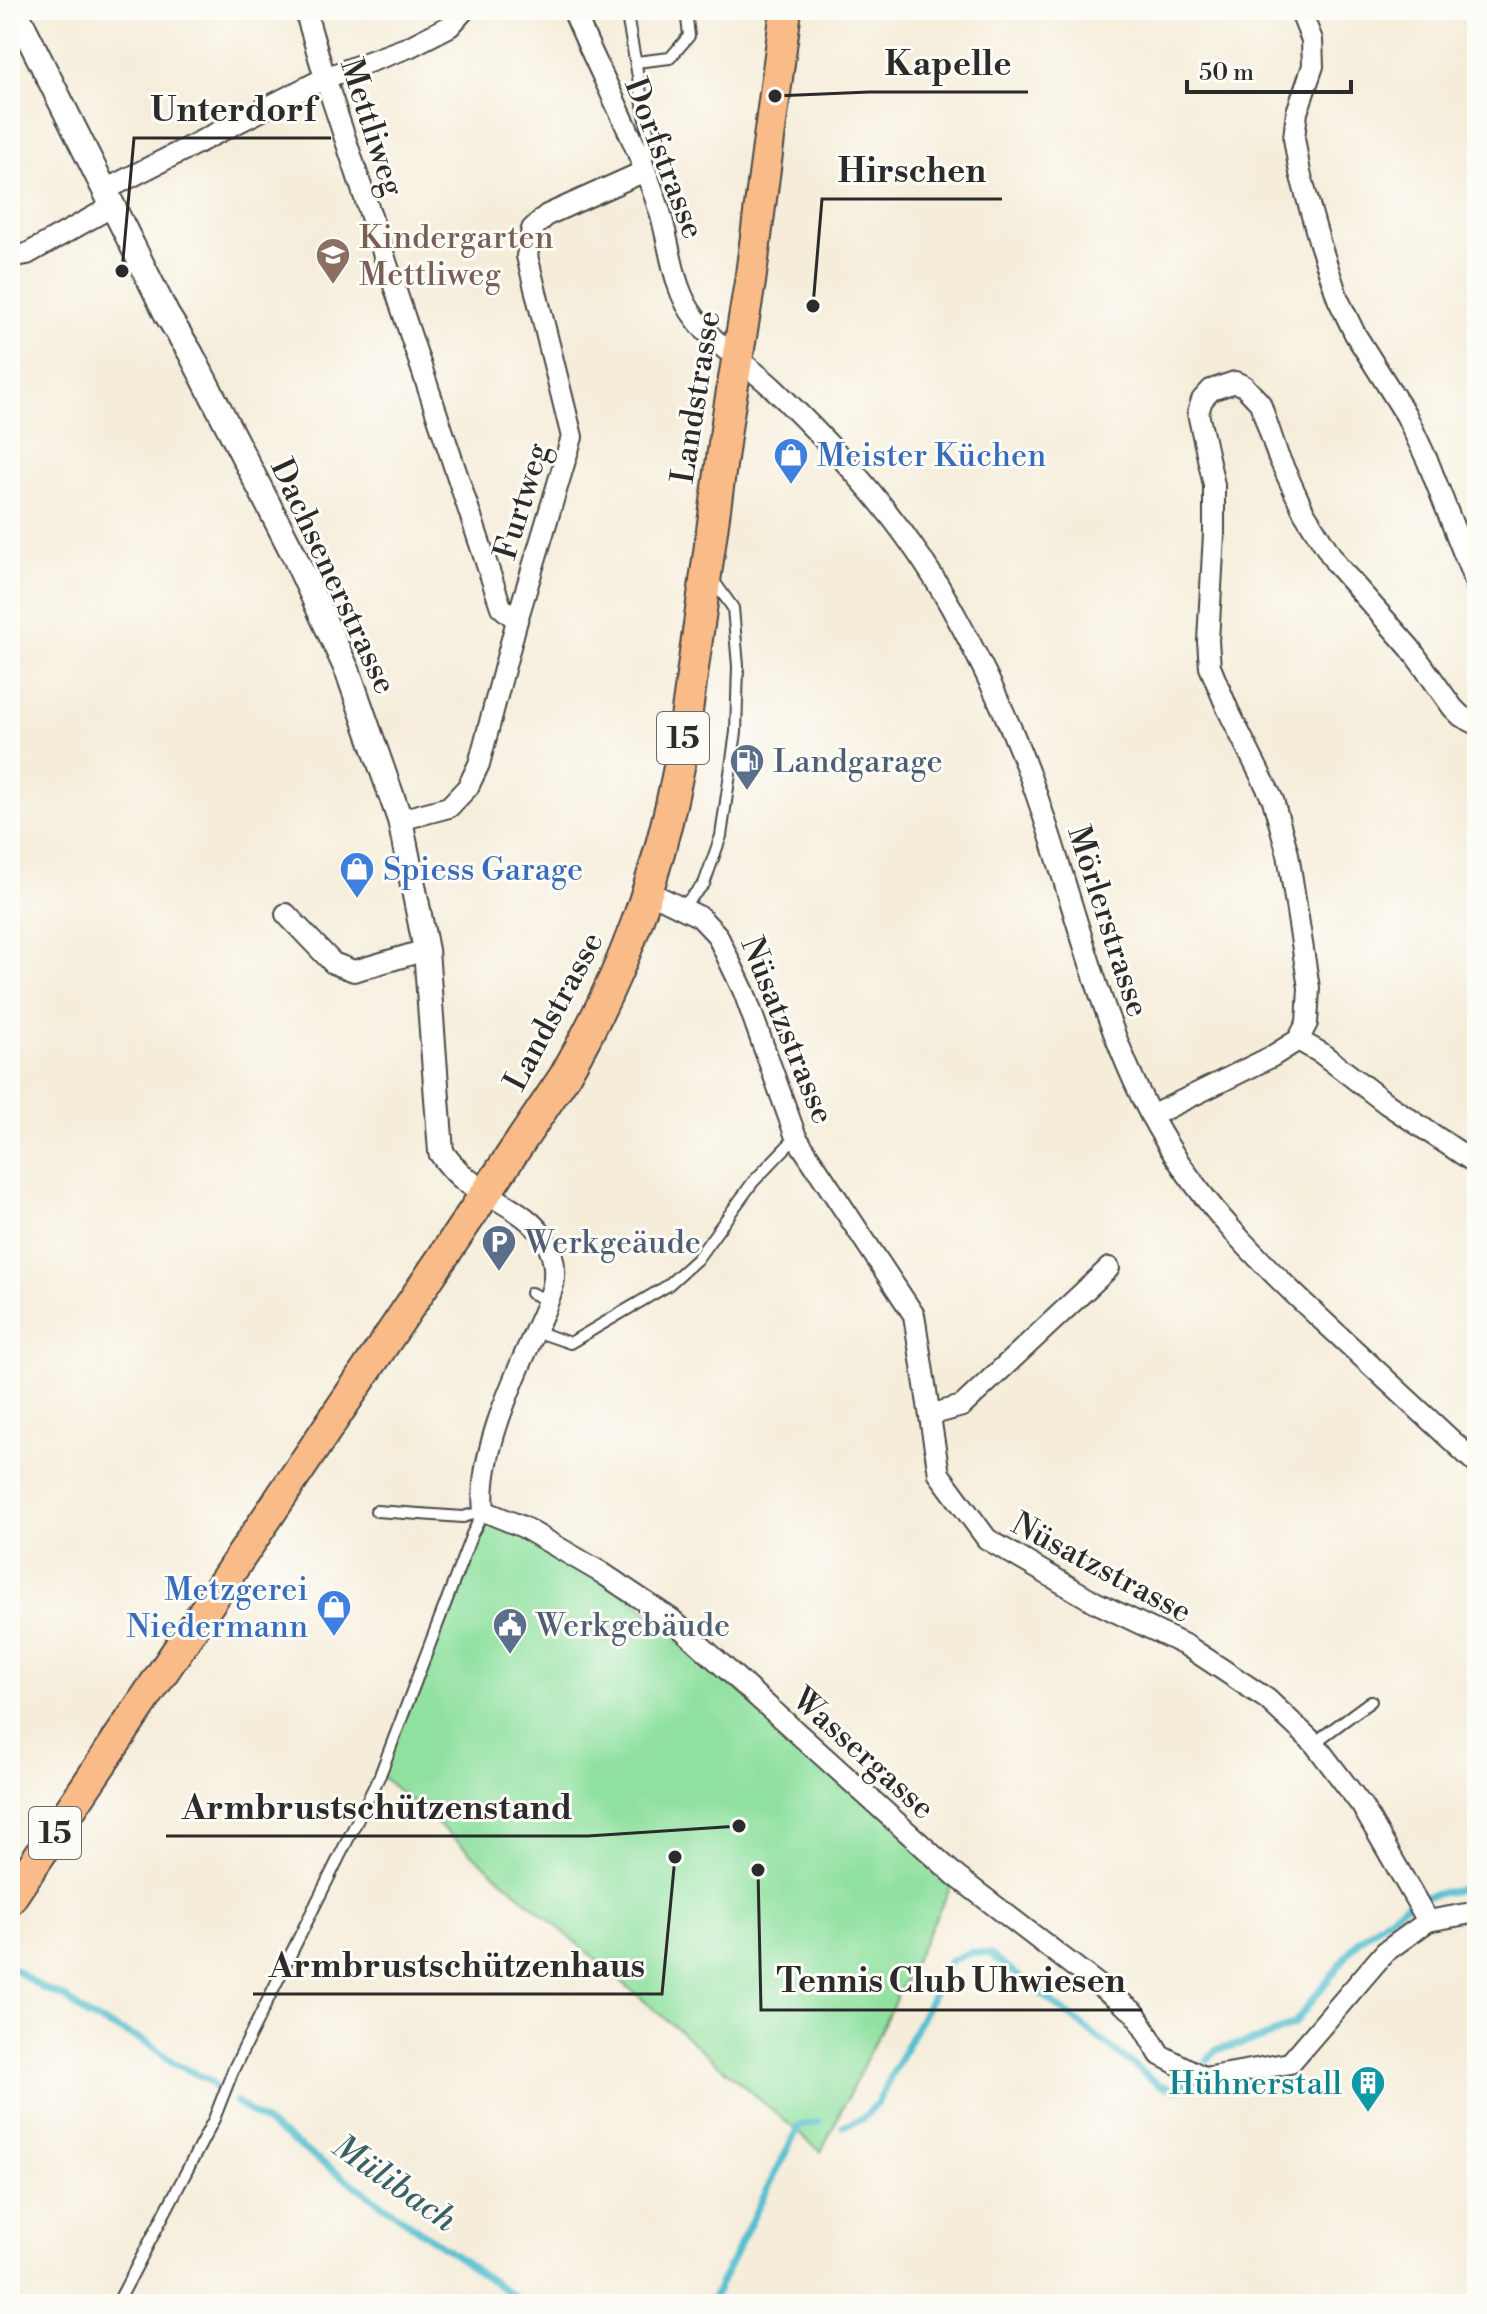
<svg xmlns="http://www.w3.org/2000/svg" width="1487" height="2314" viewBox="0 0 1487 2314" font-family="'Libre Bodoni',serif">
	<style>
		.pitch { fill: #90e1a0; stroke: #5e8666; stroke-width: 2 }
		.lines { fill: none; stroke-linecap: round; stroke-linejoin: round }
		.stream { stroke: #55bfd0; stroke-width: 7 }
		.service-casing { stroke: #494845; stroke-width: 14 }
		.minor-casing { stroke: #494845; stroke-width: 24 }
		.tertiary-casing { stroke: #494845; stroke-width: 28 }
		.primary-casing { stroke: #494845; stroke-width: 34 }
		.service { stroke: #fff; stroke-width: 10 }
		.minor { stroke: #fff; stroke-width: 20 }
		.tertiary { stroke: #fff; stroke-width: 24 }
		.primary { stroke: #f9bc89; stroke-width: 30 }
		.labels { text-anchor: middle; stroke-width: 6; stroke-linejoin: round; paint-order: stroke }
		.shield { fill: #fdfcf7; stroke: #6a6a68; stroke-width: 2 }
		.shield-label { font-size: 30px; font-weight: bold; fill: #2b2b2b }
		.street-label { font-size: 32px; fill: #2b2b2b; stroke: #fdfcf7 }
		.education-label { font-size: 32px; fill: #785e54; stroke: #fdfcf7; text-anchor: start }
		.shop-label { font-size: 32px; fill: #366cbe; stroke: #fdfcf7; text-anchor: start }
		.service-label { font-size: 32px; fill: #4e5e75; stroke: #fdfcf7; text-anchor: start }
		.culture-label { font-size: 32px; fill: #0d838f; stroke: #fdfcf7; text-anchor: end }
		.water-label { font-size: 34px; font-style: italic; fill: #3a5f65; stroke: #fdfcf7 }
		.leader { fill: none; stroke: #2b2b2b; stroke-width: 3 }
		.callout-dot { fill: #2b2b2b; stroke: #fdfcf7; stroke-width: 3 }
		.callout-label { font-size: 34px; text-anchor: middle; font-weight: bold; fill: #2b2b2b; stroke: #fdfcf7; stroke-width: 6; stroke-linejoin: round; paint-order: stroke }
	</style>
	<rect width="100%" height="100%" fill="#fdfcf7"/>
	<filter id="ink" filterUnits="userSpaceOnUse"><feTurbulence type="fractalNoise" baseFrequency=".0125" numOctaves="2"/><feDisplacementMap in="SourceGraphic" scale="16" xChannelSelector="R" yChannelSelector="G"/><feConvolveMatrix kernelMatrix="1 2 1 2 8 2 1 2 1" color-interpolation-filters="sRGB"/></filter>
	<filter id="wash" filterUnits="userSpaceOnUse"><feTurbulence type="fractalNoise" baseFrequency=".006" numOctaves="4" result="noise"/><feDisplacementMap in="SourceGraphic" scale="32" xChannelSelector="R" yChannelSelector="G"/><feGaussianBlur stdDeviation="1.8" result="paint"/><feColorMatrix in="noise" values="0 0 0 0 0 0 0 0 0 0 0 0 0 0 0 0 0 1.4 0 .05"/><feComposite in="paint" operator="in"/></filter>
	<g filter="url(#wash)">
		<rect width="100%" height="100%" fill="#f5edda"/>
		<path class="pitch" d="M488 1515 602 1573 956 1876 821 2152 380 1775Z"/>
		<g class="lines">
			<g class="stream">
				<path d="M1426 1896 1477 1886"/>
				<path d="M10 1966 40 1987 66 1998 88 2016 150 2044 175 2064 209 2080 216 2089"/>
				<path d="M1207 2060 1216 2050 1264 2038 1294 2024 1359 1940 1408 1903"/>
				<path d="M236 2102 525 2304"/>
				<path d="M843 2126 862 2119 877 2104 950 1961 971 1952 990 1954 1159 2085 1175 2089 1186 2084"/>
				<path d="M710 2304 799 2126 819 2122"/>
			</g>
		</g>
	</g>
	<g filter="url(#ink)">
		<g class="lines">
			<defs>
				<g id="service">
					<path d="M626 10 650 143 646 165"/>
					<path d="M636 62 670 58 689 36 686 10"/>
					<path d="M682 907 704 884 721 836 736 732 738 666 733 608 713 580"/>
					<path d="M531 1293 549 1301"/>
					<path d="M535 1331 570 1343 667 1286 697 1259 753 1182 796 1137"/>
					<path d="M1314 1743 1371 1701"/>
					<path d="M117 2304 214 2119 234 2068 380 1775 472 1534 484 1511 463 1517 376 1511"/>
				</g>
				<g id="minor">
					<path d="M305 10 325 78 501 607 517 620"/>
					<path d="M573 10C601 77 638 142 660 212 671 247 672 289 696 319 716 347 749 365 774 389 842 455 905 524 951 607 982 663 1010 721 1032 782 1071 891 1096 1009 1149 1112 1195 1200 1263 1266 1335 1332 1382 1376 1430 1420 1477 1464"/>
					<path d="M1300 10 1312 40 1313 66 1297 112 1294 138 1300 173 1320 244 1338 299 1355 334 1406 415 1428 462 1477 587"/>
					<path d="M105 190 325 78 409 47 450 26 464 10"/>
					<path d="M10 257 27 254 113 206"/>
					<path d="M400 820 449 807 468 787 479 764 517 620 572 437 527 256 532 229 547 215 645 171"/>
					<path d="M649 892 700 917 717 935 744 992 796 1137 914 1315 939 1474 987 1539 1095 1602 1187 1646 1267 1699 1314 1743 1362 1806 1428 1921"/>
					<path d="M286 914 333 963 354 971 426 950"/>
					<path d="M1298 1040 1321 1053 1387 1104 1477 1164"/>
					<path d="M1151 1116 1271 1057 1298 1040 1307 1023 1309 988 1288 854 1273 800 1228 710 1210 667 1208 641 1214 534V485L1198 413 1202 400 1211 390 1235 382 1244 386 1260 403 1278 456 1304 512 1337 565 1410 648 1453 708 1461 716 1477 724"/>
					<path d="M487 1193C507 1206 532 1218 544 1238 553 1252 556 1269 553 1285 549 1303 540 1319 533 1336 511 1385 478 1457 484 1511L523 1527 602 1573 671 1619 956 1876 1135 2013 1160 2055 1205 2078 1290 2063 1385 1952 1428 1921 1477 1912"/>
					<path d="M930 1415 962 1406 1109 1268"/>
				</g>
				<path id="tertiary" d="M15 10 167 315 190 352 293 553 348 672 400 820 426 950 441 1152C454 1171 467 1183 487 1193"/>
				<path id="primary" d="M10 1899 564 1077C624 972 657 881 680 762L728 415 750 282 786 10"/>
			</defs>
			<use href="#service" class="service-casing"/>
			<use href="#minor" class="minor-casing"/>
			<use href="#tertiary" class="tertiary-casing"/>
			<use href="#primary" class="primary-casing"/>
			<use href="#service" class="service"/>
			<use href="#minor" class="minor"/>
			<use href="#tertiary" class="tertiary"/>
			<use href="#primary" class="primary"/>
		</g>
	</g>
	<defs>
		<symbol id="school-pin" viewBox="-11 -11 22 30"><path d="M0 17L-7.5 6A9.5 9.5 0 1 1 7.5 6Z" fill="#8d6e63" stroke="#fdfcf7"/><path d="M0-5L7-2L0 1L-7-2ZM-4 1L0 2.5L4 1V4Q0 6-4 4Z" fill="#fff"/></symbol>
		<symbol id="shop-pin" viewBox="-11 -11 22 30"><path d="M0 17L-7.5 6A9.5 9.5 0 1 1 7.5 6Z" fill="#3f7fe0" stroke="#fdfcf7"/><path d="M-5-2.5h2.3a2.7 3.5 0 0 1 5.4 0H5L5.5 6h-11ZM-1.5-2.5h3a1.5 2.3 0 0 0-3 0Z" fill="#fff"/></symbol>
		<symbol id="fuel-pin" viewBox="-11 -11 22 30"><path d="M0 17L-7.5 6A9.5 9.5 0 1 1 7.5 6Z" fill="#5c6f8a" stroke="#fdfcf7"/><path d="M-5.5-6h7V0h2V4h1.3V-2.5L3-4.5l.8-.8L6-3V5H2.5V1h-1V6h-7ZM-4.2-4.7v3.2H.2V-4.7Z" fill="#fff"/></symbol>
		<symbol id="parking-pin" viewBox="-11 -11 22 30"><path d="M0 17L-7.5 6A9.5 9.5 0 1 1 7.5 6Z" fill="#5c6f8a" stroke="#fdfcf7"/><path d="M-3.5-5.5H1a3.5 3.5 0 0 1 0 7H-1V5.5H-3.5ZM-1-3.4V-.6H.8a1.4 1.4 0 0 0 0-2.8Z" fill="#fff"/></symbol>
		<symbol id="civic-pin" viewBox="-11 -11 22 30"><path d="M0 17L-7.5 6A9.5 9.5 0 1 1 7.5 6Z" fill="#5c6f8a" stroke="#fdfcf7"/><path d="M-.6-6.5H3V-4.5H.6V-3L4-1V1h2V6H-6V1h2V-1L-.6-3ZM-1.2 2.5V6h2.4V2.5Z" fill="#fff"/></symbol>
		<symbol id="building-pin" viewBox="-11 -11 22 30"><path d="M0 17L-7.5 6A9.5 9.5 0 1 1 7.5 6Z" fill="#0f9aa8" stroke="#fdfcf7"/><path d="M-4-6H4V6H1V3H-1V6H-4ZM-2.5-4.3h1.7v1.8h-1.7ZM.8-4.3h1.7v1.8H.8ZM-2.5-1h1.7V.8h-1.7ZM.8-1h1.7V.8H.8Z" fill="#fff"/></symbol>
	</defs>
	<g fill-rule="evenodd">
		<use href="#school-pin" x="313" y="235" width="40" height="54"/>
		<use href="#shop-pin" x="771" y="435" width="40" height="54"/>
		<use href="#fuel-pin" x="727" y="741" width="40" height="54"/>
		<use href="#shop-pin" x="337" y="849" width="40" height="54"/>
		<use href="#parking-pin" x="479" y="1222" width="40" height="54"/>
		<use href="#shop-pin" x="314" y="1587" width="40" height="54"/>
		<use href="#civic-pin" x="490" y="1605" width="40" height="54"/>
		<use href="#building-pin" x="1348" y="2063" width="40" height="54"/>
	</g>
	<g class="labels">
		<g class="shield">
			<rect x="657" y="712" width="52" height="52" rx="6"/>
			<rect x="29" y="1807" width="52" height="52" rx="6"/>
		</g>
		<g class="shield-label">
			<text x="683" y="748">15</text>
			<text x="55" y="1843">15</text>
		</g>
		<g class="street-label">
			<text transform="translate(373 127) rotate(72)" y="11">Mettliweg</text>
			<text transform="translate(665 158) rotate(69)" y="11">Dorfstrasse</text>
			<text transform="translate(695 397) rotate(-81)" y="11">Landstrasse</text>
			<text transform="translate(521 501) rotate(-73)" y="11">Furtweg</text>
			<text transform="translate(334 576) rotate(65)" y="11">Dachsenerstrasse</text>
			<text transform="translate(1109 921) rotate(72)" y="11">Mörlerstrasse</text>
			<text transform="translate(553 1011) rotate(-62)" y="11">Landstrasse</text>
			<text transform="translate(788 1030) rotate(68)" y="11">Nüsatzstrasse</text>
			<text transform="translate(1102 1567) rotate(28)" y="11">Nüsatzstrasse</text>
			<text transform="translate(864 1753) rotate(42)" y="11">Wassergasse</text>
		</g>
		<g class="education-label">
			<text x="359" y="248">Kindergarten<tspan x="359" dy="37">Mettliweg</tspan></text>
		</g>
		<g class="shop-label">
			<text x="817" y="466">Meister Küchen</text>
			<text x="383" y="880">Spiess Garage</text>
			<text x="308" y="1600" text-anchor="end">Metzgerei<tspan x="308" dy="37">Niedermann</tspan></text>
		</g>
		<g class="service-label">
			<text x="773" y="772">Landgarage</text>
			<text x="525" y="1253">Werkgeäude</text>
			<text x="536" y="1636">Werkgebäude</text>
		</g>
		<g class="culture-label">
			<text x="1342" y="2094">Hühnerstall</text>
		</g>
		<g class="water-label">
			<text transform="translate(395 2182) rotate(35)" y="12">Mülibach</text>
		</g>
	</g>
	<path class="leader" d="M775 96L869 92H1028M122 271L134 138H331M813 306L822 199H1002M739 1826L588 1836H166M675 1857L662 1994H253M758 1870L761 2010H1142"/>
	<g class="callout-dot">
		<circle cx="775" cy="96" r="8"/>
		<circle cx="122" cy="271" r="8"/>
		<circle cx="813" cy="306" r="8"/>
		<circle cx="739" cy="1826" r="8"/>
		<circle cx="675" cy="1857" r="8"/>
		<circle cx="758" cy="1870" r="8"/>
	</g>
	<g class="callout-label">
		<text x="948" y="75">Kapelle</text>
		<text x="233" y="121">Unterdorf</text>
		<text x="912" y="182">Hirschen</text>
		<text x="377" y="1819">Armbrustschützenstand</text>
		<text x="457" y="1977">Armbrustschützenhaus</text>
		<text x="951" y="1992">Tennis Club Uhwiesen</text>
	</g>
	<rect width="1487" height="2314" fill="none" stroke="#fdfcf7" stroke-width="40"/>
	<path d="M1187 80v12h164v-12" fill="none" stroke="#2b2b2b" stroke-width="4"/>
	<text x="1199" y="80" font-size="24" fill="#2b2b2b" stroke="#fdfcf7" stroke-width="6" paint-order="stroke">50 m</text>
</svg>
